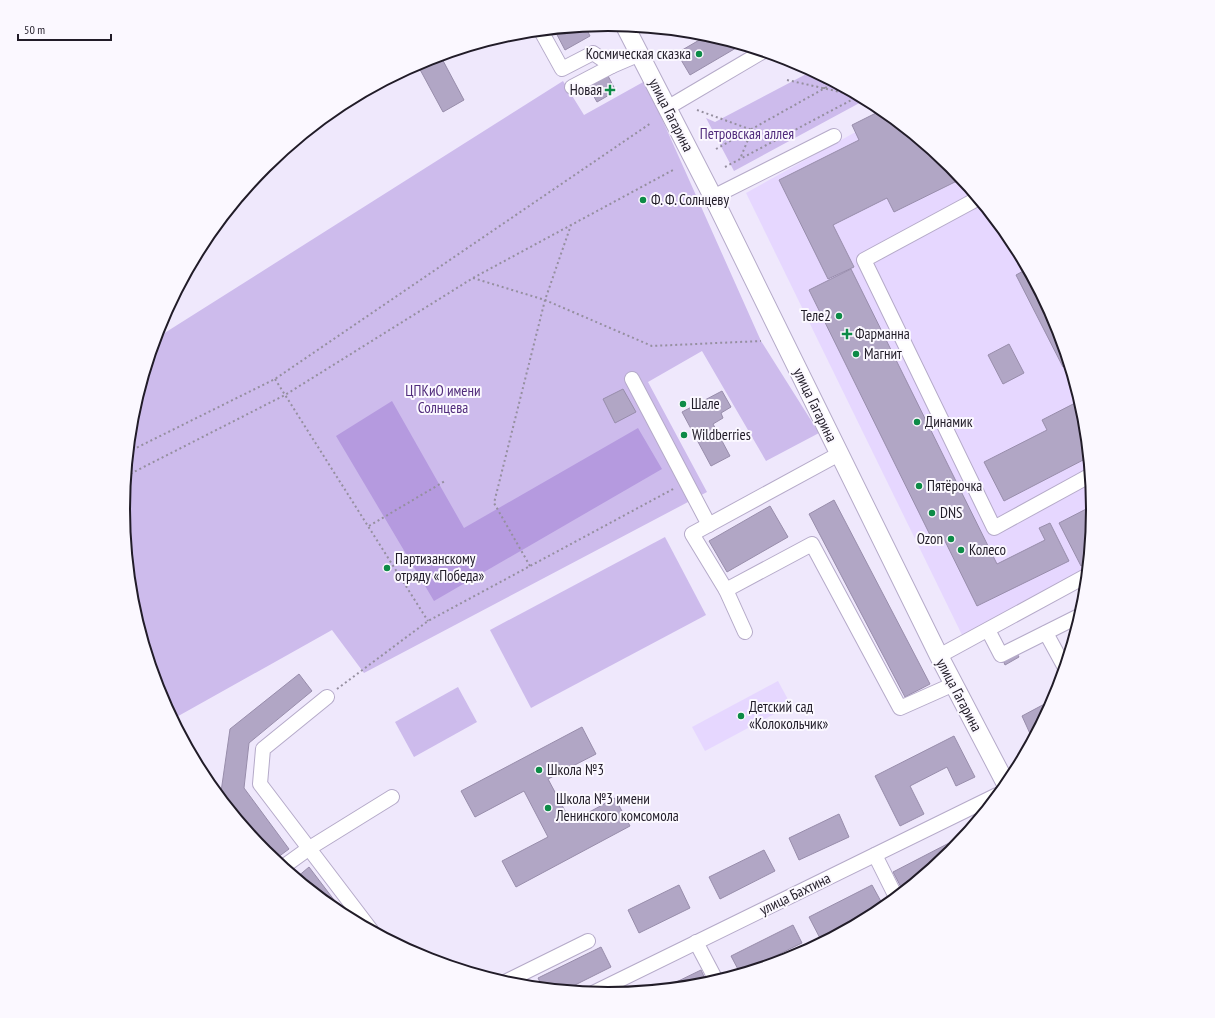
<svg xmlns="http://www.w3.org/2000/svg" width="1215" height="1018" viewBox="0 0 1215 1018" font-family="'PT Sans Narrow',sans-serif">
	<style>
		.built { fill: #e6d7ff }
		.green { fill: #cdbbec }
		.water { fill: #b59adf }
		.building { fill: #b1a6c5; stroke: #988dab }
		.lines { fill: none; stroke-linecap: round; stroke-linejoin: round }
		.minor-casing { stroke: #b5aac9; stroke-width: 16 }
		.major-casing { stroke: #b5aac9; stroke-width: 20 }
		.path { stroke: #958f9f; stroke-width: 2; stroke-dasharray: 2 3; stroke-linecap: butt }
		.minor { stroke: #fff; stroke-width: 14 }
		.major { stroke: #fff; stroke-width: 18 }
		.poi-dot { fill: #0d8b47; stroke: #fbf8ff; stroke-width: 1.5 }
		.labels { text-anchor: middle; stroke-width: 4; stroke-linejoin: round; paint-order: stroke }
		.poi-label { font-size: 15px; fill: #211c28; stroke: #fbf8ff; text-anchor: start }
		.street-label { font-size: 15px; fill: #211c28; stroke: #fbf8ff }
		.park-label { font-size: 15px; fill: #512c7c; stroke: #fbf8ff }
		.rim { fill: none; stroke: #211c28; stroke-width: 2 }
	</style>
	<rect width="100%" height="100%" fill="#efe8fc"/>
	<g class="built">
		<path d="M888 114 951 166 1011 240 1056 324 1083 415 1092 509 1087 569 963 637 746 193Z"/>
		<path d="M778 681 791 705 705 751 692 727Z"/>
	</g>
	<g class="green">
		<path d="M812 71 865 100 734 171 706 118 715 122Z"/>
		<path d="M563 81 584 115 645 81 761 341 819 433 766 461 702 351 648 382 707 492 364 673 332 630 173 719 159 694 132 603 123 509 132 414 155 339Z"/>
		<path d="M665 537 706 615 531 708 490 630Z"/>
		<path d="M458 687 477 722 414 757 395 722Z"/>
	</g>
	<path class="water" d="M392 401 464 528 638 428 662 469 434 601 336 436Z"/>
	<g class="building">
		<path d="M585 26 590 36 565 50 554 29Z"/>
		<path d="M708 35 733 43 736 48 690 75 677 53Z"/>
		<path d="M440 55 464 100 443 112 417 64Z"/>
		<path d="M607 74 616 91 597 102 587 84Z"/>
		<path d="M882 110 951 166 961 179 894 212 887 198 833 225 854 267 828 279 779 180 859 140 852 125Z"/>
		<path d="M851 269 997 564 1045 540 1039 528 1050 523 1069 561 977 606 942 535 932 539 809 290Z"/>
		<path d="M1027 269 1056 324 1068 364 1063 367 1016 275Z"/>
		<path d="M1009 344 1024 373 1003 384 988 355Z"/>
		<path d="M623 389 636 412 615 423 603 399Z"/>
		<path d="M722 391 731 407 721 413 723 418 713 424 730 456 711 466 682 412Z"/>
		<path d="M1079 401 1083 415 1087 458 1004 501 984 462 1047 430 1042 420Z"/>
		<path d="M834 500 930 684 905 697 809 514Z"/>
		<path d="M770 506 788 537 727 572 709 541Z"/>
		<path d="M1092 506 1087 563 1081 566 1059 523Z"/>
		<path d="M1015 650 1019 657 1005 665 1002 658Z"/>
		<path d="M299 674 312 691 249 743 244 788 289 849 274 860 268 855 221 792 230 729Z"/>
		<path d="M1052 700 1032 738 1022 716Z"/>
		<path d="M582 727 596 754 548 779 571 822 615 798 630 826 516 887 502 861 548 837 524 791 475 817 461 791Z"/>
		<path d="M954 736 975 777 956 786 947 767 910 786 924 814 900 826 875 776Z"/>
		<path d="M839 814 849 837 799 860 789 838Z"/>
		<path d="M953 841 955 846 950 852 903 891 893 872Z"/>
		<path d="M764 850 775 871 720 899 709 877Z"/>
		<path d="M309 867 347 917 338 912 296 878Z"/>
		<path d="M679 885 690 908 639 933 628 910Z"/>
		<path d="M872 885 884 907 877 912 822 942 809 917Z"/>
		<path d="M793 925 802 943 740 973 731 956Z"/>
		<path d="M601 947 611 967 565 990 543 988 538 978Z"/>
		<path d="M701 970 707 983 664 988Z"/>
	</g>
	<g class="lines">
		<defs>
			<g id="minor">
				<path d="M541 31 562 69 593 53 612 66 640 54"/>
				<path d="M572 87 612 66"/>
				<path d="M667 108 762 52"/>
				<path d="M713 197 834 136"/>
				<path d="M977 199 864 260 994 528 1089 476"/>
				<path d="M632 379 709 525"/>
				<path d="M839 454 692 534 726 590 812 544 900 708 954 684"/>
				<path d="M726 590 745 632"/>
				<path d="M988 630 1001 655 1079 616"/>
				<path d="M1046 633 1064 666"/>
				<path d="M939 656 1086 576"/>
				<path d="M327 697 263 749 260 784 371 930"/>
				<path d="M875 855 896 897"/>
				<path d="M283 867 308 849 392 797"/>
				<path d="M696 942 716 980"/>
				<path d="M505 982 588 941"/>
				<path d="M593 993 997 795"/>
			</g>
			<path id="major" d="M625 26 713 197 939 656 1006 784"/>
		</defs>
		<use href="#minor" class="minor-casing"/>
		<use href="#major" class="major-casing"/>
		<g class="path">
			<path d="M787 80 858 96"/>
			<path d="M824 89 825 78"/>
			<path d="M697 110 752 130 740 159"/>
			<path d="M716 149 834 83"/>
			<path d="M725 167 859 96"/>
			<path d="M473 278 545 300 652 346 761 341"/>
			<path d="M275 379 428 621"/>
			<path d="M128 452 275 379 651 123"/>
			<path d="M126 476 285 395 473 278 673 170"/>
			<path d="M369 526 445 481"/>
			<path d="M530 566 494 503 545 300 571 225"/>
			<path d="M337 689 428 621 675 488"/>
		</g>
		<use href="#minor" class="minor"/>
		<use href="#major" class="major"/>
	</g>
	<g class="poi-dot">
		<circle cx="699" cy="54" r="4"/>
		<path d="M608 84h4v4h4v4h-4v4h-4v-4h-4v-4h4z"/>
		<circle cx="643" cy="200" r="4"/>
		<circle cx="839" cy="316" r="4"/>
		<path d="M845 328h4v4h4v4h-4v4h-4v-4h-4v-4h4z"/>
		<circle cx="856" cy="354" r="4"/>
		<circle cx="683" cy="404" r="4"/>
		<circle cx="917" cy="422" r="4"/>
		<circle cx="684" cy="435" r="4"/>
		<circle cx="919" cy="486" r="4"/>
		<circle cx="932" cy="513" r="4"/>
		<circle cx="951" cy="539" r="4"/>
		<circle cx="961" cy="550" r="4"/>
		<circle cx="387" cy="568" r="4"/>
		<circle cx="741" cy="716" r="4"/>
		<circle cx="539" cy="770" r="4"/>
		<circle cx="548" cy="808" r="4"/>
	</g>
	<g class="labels">
		<g class="poi-label">
			<text x="691" y="59" text-anchor="end">Космическая сказка</text>
			<text x="602" y="95" text-anchor="end">Новая</text>
			<text x="651" y="205">Ф. Ф. Солнцеву</text>
			<text x="831" y="321" text-anchor="end">Теле2</text>
			<text x="855" y="339">Фарманна</text>
			<text x="864" y="359">Магнит</text>
			<text x="691" y="409">Шале</text>
			<text x="925" y="427">Динамик</text>
			<text x="692" y="440">Wildberries</text>
			<text x="927" y="491">Пятёрочка</text>
			<text x="940" y="518">DNS</text>
			<text x="943" y="544" text-anchor="end">Ozon</text>
			<text x="969" y="555">Колесо</text>
			<text x="395" y="564">Партизанскому<tspan x="395" dy="17">отряду «Победа»</tspan></text>
			<text x="749" y="712">Детский сад<tspan x="749" dy="17">«Колокольчик»</tspan></text>
			<text x="547" y="775">Школа №3</text>
			<text x="556" y="804">Школа №3 имени<tspan x="556" dy="17">Ленинского комсомола</tspan></text>
		</g>
		<g class="street-label">
			<text transform="translate(671 115) rotate(63)" y="5">улица Гагарина</text>
			<text transform="translate(815 405) rotate(64)" y="5">улица Гагарина</text>
			<text transform="translate(959 695) rotate(62)" y="5">улица Гагарина</text>
			<text transform="translate(795 894) rotate(-26)" y="5">улица Бахтина</text>
		</g>
		<g class="park-label">
			<text x="747" y="139">Петровская аллея</text>
			<text x="443" y="396">ЦПКиО имени<tspan x="443" dy="17">Солнцева</tspan></text>
		</g>
	</g>
	<path d="M0 0H1215V1018H0ZM130 509a478 478 0 1 1 956 0a478 478 0 1 1-956 0Z" fill="#fbf8ff" fill-rule="evenodd"/>
	<path class="rim" d="M130 509a478 478 0 1 1 956 0a478 478 0 1 1-956 0Z"/>
	<path d="M18 34v6h93v-6" fill="none" stroke="#211c28" stroke-width="2"/>
	<text x="24" y="34" font-size="12" fill="#211c28" stroke="#fbf8ff" stroke-width="3" paint-order="stroke">50 m</text>
</svg>
